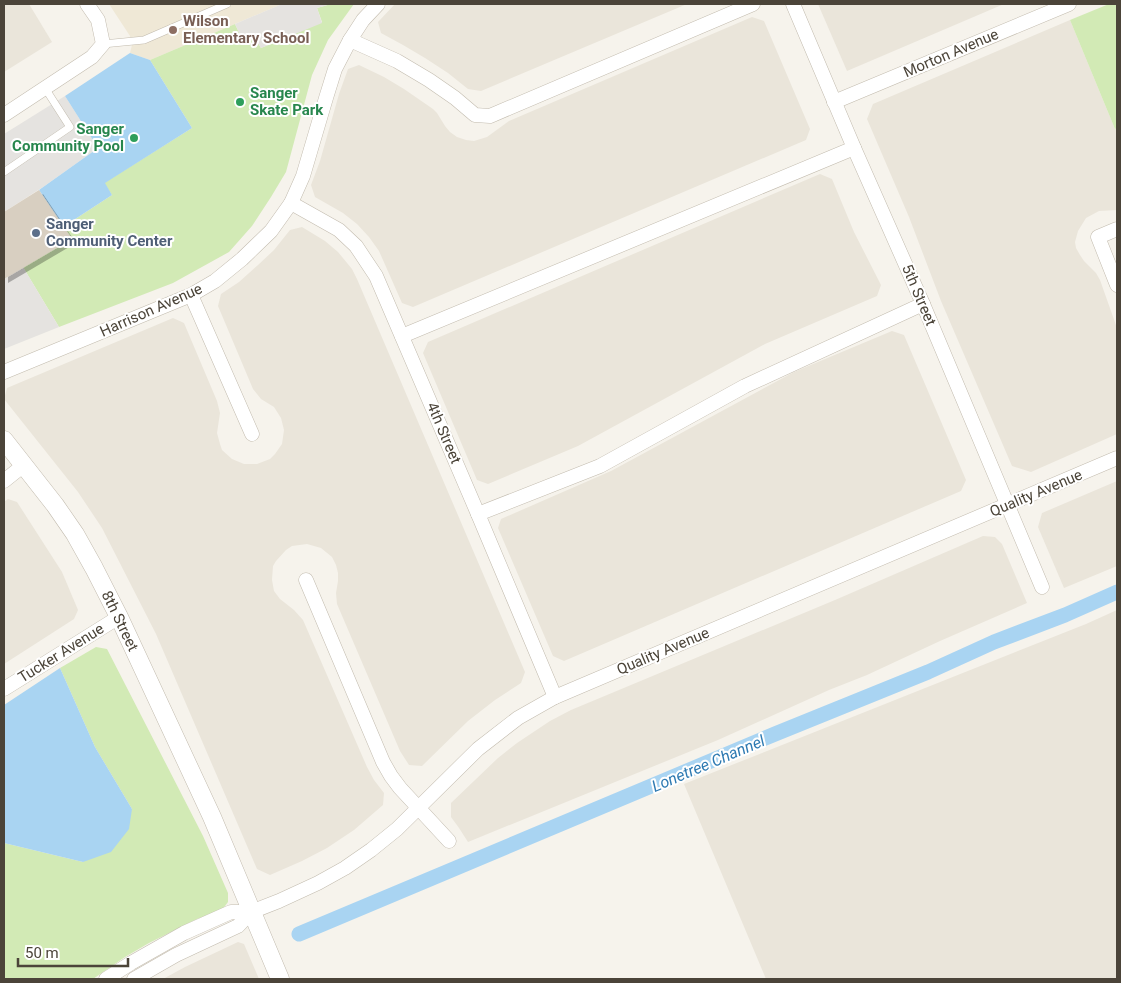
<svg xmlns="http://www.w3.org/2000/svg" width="1121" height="983" viewBox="0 0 1121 983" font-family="Roboto,sans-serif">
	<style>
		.residential { fill: #eae5da }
		.education { fill: #efe8d6 }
		.green { fill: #d2eab5 }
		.parking { fill: #e5e3e0 }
		.water { fill: #a9d4f2 }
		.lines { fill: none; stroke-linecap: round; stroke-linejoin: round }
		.canal { stroke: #a9d4f2; stroke-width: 15 }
		.building { fill: #d8cfc1; filter: url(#shadow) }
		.service-casing { stroke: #c2bbae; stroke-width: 8 }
		.minor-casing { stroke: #c2bbae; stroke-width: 15 }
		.tertiary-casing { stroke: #c2bbae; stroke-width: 19 }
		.service { stroke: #fff; stroke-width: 7 }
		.minor { stroke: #fff; stroke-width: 14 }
		.tertiary { stroke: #fff; stroke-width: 18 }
		.education-dot { fill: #8d6e63; stroke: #fff; stroke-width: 2 }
		.leisure-dot { fill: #2e9e5b; stroke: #fff; stroke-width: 2 }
		.service-dot { fill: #5c6f8a; stroke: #fff; stroke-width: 2 }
		.labels { text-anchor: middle; stroke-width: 4; stroke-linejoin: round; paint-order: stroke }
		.education-label { font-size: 15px; font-weight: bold; fill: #785e54; stroke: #fff; text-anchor: start }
		.street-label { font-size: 15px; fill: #4b4439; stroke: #fff }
		.leisure-label { font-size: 15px; font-weight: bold; fill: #27864d; stroke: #fff; text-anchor: start }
		.service-label { font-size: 15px; font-weight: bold; fill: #4e5e75; stroke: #fff; text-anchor: start }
		.water-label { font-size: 16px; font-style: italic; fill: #2e7ab2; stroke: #fff }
	</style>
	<defs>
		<filter id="shadow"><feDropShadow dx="4" dy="4" stdDeviation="0" flood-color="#0004"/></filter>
	</defs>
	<rect width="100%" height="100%" fill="#f6f3ec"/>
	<g class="residential">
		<path d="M4 4H29L52 42 4 72Z"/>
		<path d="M395 4H687L481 91 468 89 448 73 425 58 403 45 381 33 378 22Z"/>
		<path d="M818 4H1004L847 71Z"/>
		<path d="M752 17 764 21 810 129 806 140 413 307 402 303 379 251 369 237 357 224 343 213 315 197 311 185 320 161 339 94 348 69 359 65 384 77 404 89 433 109 437 113 445 126 450 132 457 137 466 140 474 141 487 137 509 121Z"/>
		<path d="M1070 20 1115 129H1117V210L1099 211 1086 218 1078 231 1075 242 1076 248 1080 255 1084 261 1096 273 1100 280 1117 328V434L1031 472 1012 466 941 301 909 217 867 119 873 104Z"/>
		<path d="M820 174 832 179 854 232 881 285 877 296 765 344 578 446 488 484 477 480 423 353 428 342Z"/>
		<path d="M302 227 325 241 338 252 352 269 357 279 525 672 521 683 495 700 468 721 422 766 409 765 400 751 337 604 336 593 338 581V573L336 565 332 557 321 548 307 544 292 546 286 550 276 561 273 566 272 580 274 591 280 599 294 610 303 620 367 767 374 780 384 793 383 805 354 830 327 848 302 861 270 875 257 869 156 634 102 528 78 492 4 399 7 388 173 318 184 323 217 401 220 413 217 433 220 444 222 450 232 459 244 464H257L270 459 275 454 282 444 284 430 281 418 274 407 261 399 253 389 218 306 221 294 239 282 258 265 274 250 290 230Z"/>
		<path d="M892 331 904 335 966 480 961 491 564 661 553 656 498 528 501 519 611 471 794 372Z"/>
		<path d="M1117 481V566L1064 588 1038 527 1042 513Z"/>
		<path d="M8 499 17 502 62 572 78 610 74 619 4 664V502Z"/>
		<path d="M983 536 995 537 1002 544 1027 603 940 641 867 675 829 690 718 740 468 842 459 828 451 817V803L498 758 517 743 550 721 571 710 835 600Z"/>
		<path d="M1117 610V979H766L684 784 1086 624Z"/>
		<path d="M238 942 244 944 259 979H163L185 967Z"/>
	</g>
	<path class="education" d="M109 4H282L150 60 130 53 132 45 130 36Z"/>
	<g class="green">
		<path d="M331 4H354L328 40 312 75 286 172 271 197 252 226 229 252 173 283 59 327 23 267 71 239 63 227 112 195 104 183 192 128 150 60 235 24 243 41 254 36 261 48 322 22 317 8Z"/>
		<path d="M1109 4H1117V128L1115 129 1070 20Z"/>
		<path d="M96 647 107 649 203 836 228 893V902L222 910 197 919 149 943 125 957 93 979H4V843L83 862 132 809 95 747 60 668Z"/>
	</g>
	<g class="parking">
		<path d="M282 4H331L317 8 322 23 261 48 254 36 243 41 235 24Z"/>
		<path d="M65 96 98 148 43 187 4 212V134Z"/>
		<path d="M23 267 59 327 4 349V279Z"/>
	</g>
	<g class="water">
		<path d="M130 53 150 60 192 128 105 183 112 195 63 227 39 190 98 148 65 96Z"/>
		<path d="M60 668 95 747 132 809 129 829 111 852 83 862 4 843V705Z"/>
	</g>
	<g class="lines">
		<path class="canal" d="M299 934 775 734 928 672 994 642 1065 615 1117 592"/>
	</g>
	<path class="building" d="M39 190 72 239 4 279V212Z"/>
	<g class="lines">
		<defs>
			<g id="service">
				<path d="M103 44 144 40 227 4"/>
				<path d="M4 172 70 127 45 88"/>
			</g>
			<g id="minor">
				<path d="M793 4 854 148 923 304 1042 587"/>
				<path d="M350 40 397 61 429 80 455 98 475 115 490 116 753 4"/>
				<path d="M834 102 1069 4"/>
				<path d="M4 115 92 57 103 44 98 20 87 4"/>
				<path d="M291 203 339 230 356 246 376 276 478 514 555 697"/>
				<path d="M1117 229 1098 237 1117 285"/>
				<path d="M191 295 252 434"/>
				<path d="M402 336 854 148"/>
				<path d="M4 372 191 295 215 281 242 259 271 231 291 203 303 176 326 98 335 69 350 40 363 20 378 4"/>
				<path d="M4 481 24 465"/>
				<path d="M478 514 600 466 745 386 923 304"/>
				<path d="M306 580 383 762 391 776 400 788 449 841"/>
				<path d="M4 689 119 617"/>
				<path d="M106 979 131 963 184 933 231 912H251L279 901 318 883 345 868 371 850 397 829 478 749 518 718 555 697 1117 458"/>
				<path d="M134 979 176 955 238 926 251 912"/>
			</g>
			<path id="tertiary" d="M4 440 55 505 75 534 94 568 119 617 212 817 280 979"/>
		</defs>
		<use href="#service" class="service-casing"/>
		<use href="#minor" class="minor-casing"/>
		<use href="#tertiary" class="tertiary-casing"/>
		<use href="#service" class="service"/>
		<use href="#minor" class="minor"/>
		<use href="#tertiary" class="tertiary"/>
	</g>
	<circle class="education-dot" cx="173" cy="30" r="5"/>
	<g class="leisure-dot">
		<circle cx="240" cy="102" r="5"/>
		<circle cx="134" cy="138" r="5"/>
	</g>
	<circle class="service-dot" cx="36" cy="233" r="5"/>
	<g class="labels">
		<g class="education-label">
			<text x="183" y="26">Wilson<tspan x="183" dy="17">Elementary School</tspan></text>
		</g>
		<g class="street-label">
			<text transform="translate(951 53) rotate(-23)" y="5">Morton Avenue</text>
			<text transform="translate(919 295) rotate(67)" y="5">5th Street</text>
			<text transform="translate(151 310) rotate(-24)" y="5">Harrison Avenue</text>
			<text transform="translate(444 433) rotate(67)" y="5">4th Street</text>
			<text transform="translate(1036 493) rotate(-23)" y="5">Quality Avenue</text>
			<text transform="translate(120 621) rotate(64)" y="5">8th Street</text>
			<text transform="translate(663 651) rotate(-23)" y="5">Quality Avenue</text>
			<text transform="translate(61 653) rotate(-32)" y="5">Tucker Avenue</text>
		</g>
		<g class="leisure-label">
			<text x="250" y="98">Sanger<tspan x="250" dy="17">Skate Park</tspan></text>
			<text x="124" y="134" text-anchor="end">Sanger<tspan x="124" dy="17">Community Pool</tspan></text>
		</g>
		<g class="service-label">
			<text x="46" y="229">Sanger<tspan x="46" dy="17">Community Center</tspan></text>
		</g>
		<g class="water-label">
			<text transform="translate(708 763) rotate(-23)" y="6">Lonetree Channel</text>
		</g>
	</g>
	<rect width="1121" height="983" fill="none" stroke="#4b4439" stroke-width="10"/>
	<path d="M18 958v8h110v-8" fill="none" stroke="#4b4439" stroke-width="2.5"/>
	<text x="25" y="958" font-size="15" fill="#4b4439" stroke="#ffffff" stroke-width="4" paint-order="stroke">50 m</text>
</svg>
